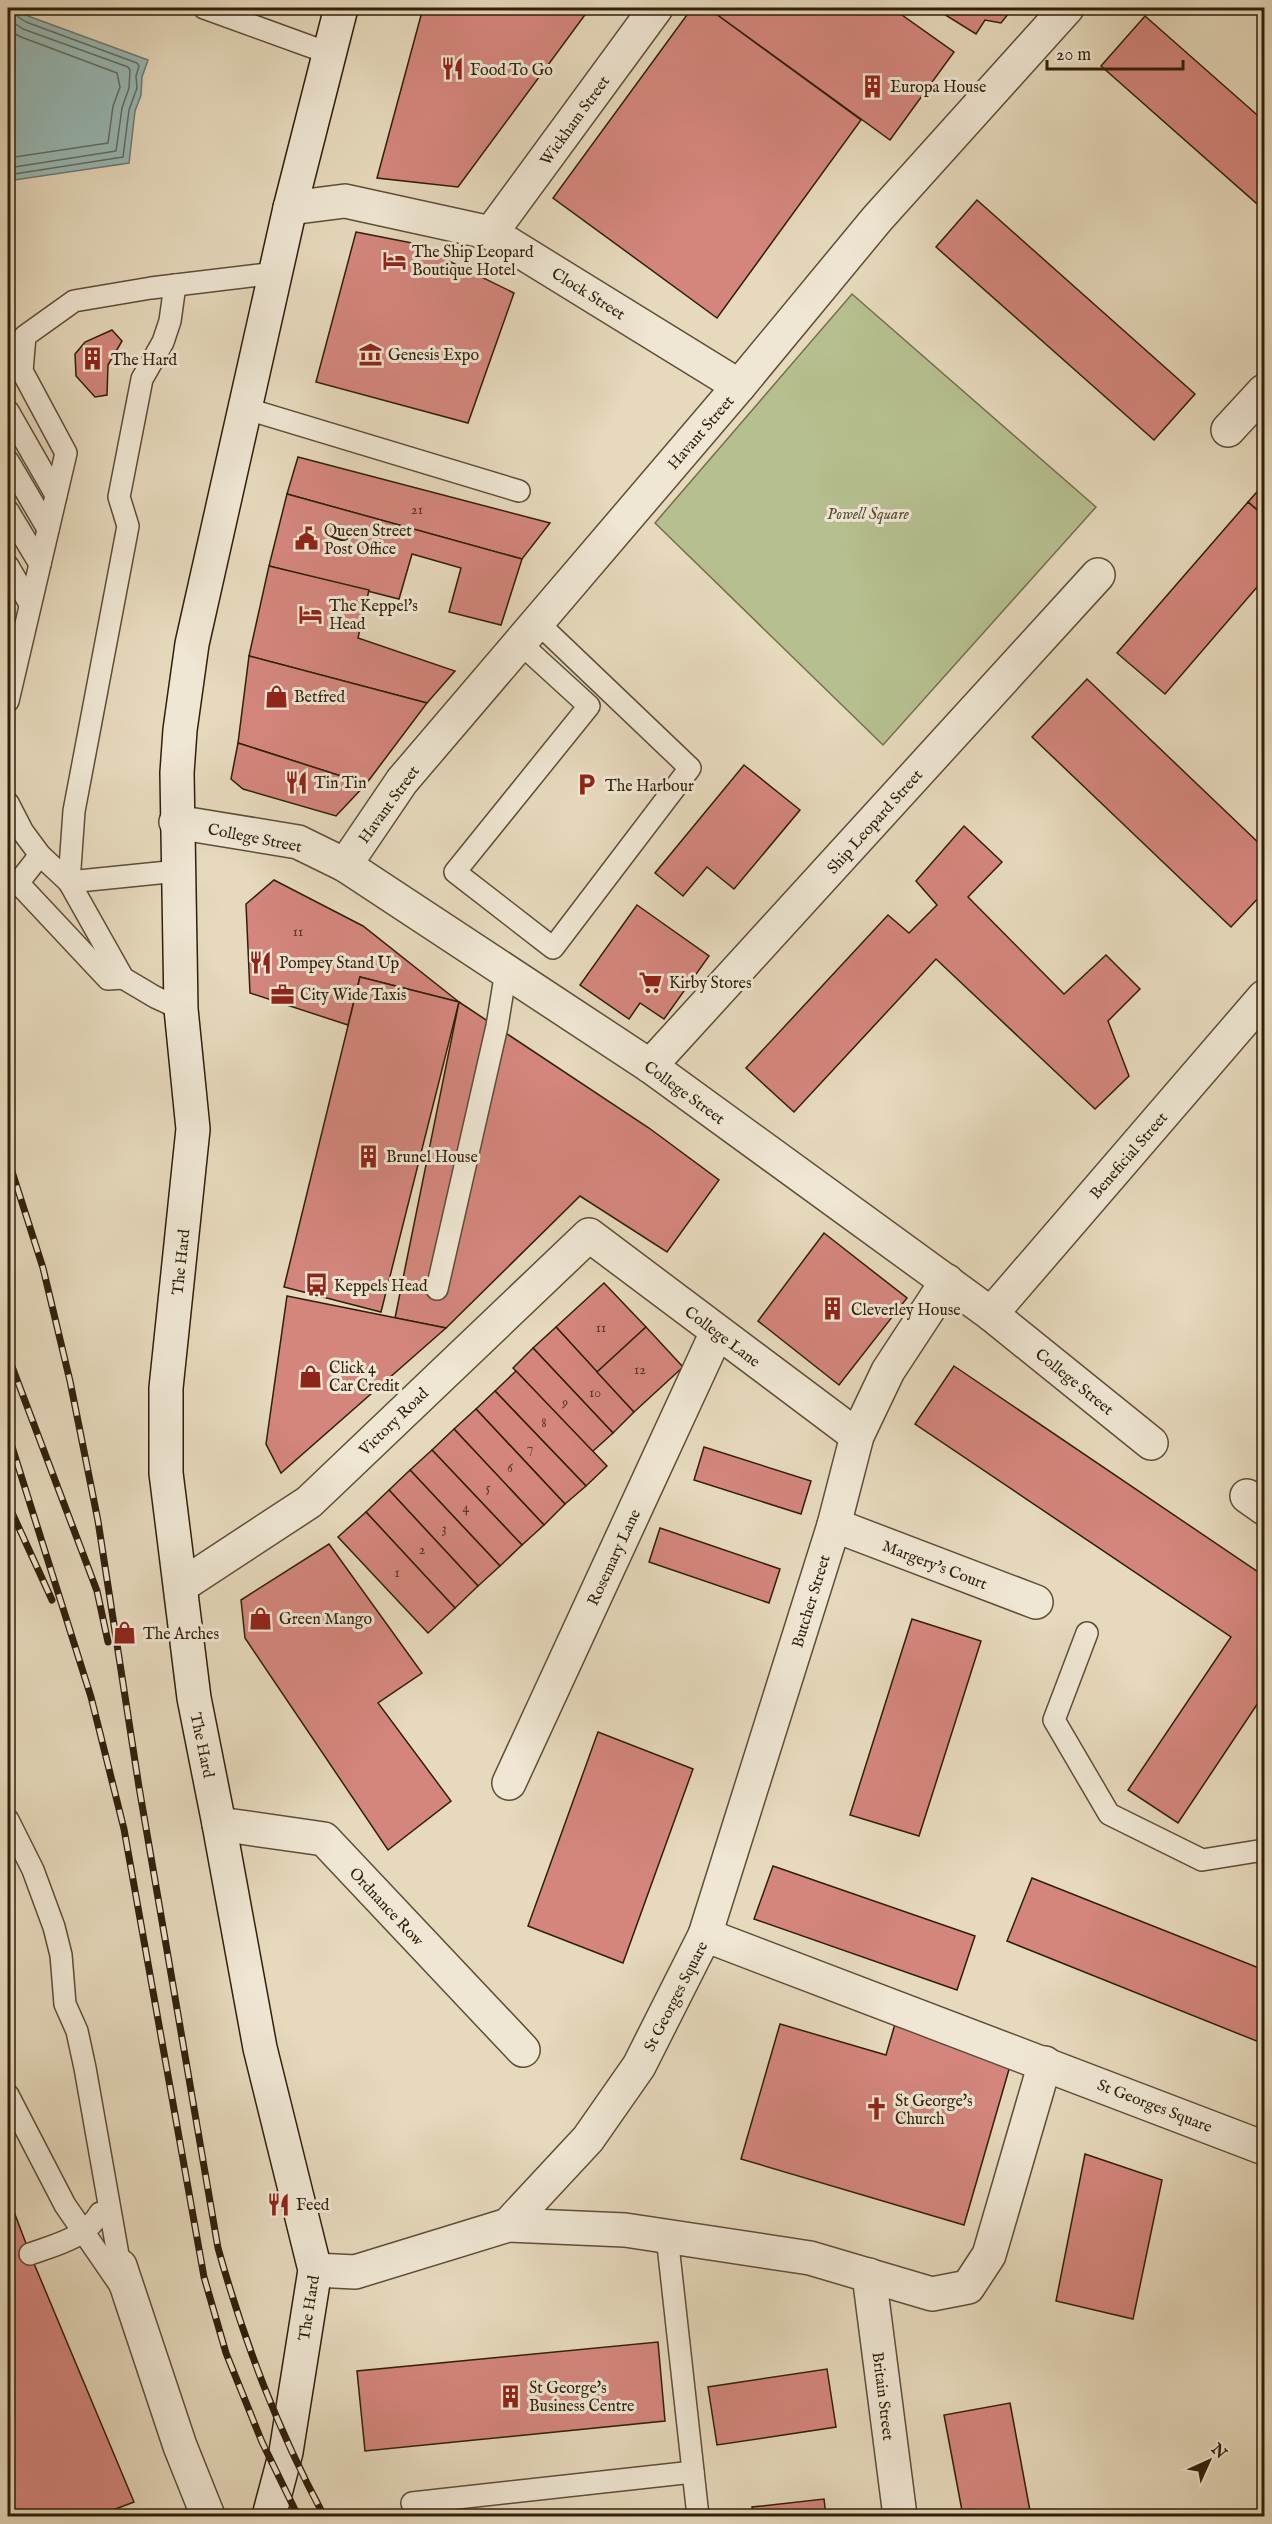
<svg xmlns="http://www.w3.org/2000/svg" width="1272" height="2524" viewBox="0 0 1272 2524" font-family="'IM FELL English',serif">
	<style>
		.green { fill: #b6bf8f; stroke: #736f4d; stroke-width: 1.5 }
		.water { fill: #97b9b5; stroke: #6e7b71; stroke-width: 1.5 }
		.lines { fill: none; stroke-linecap: round; stroke-linejoin: round }
		.shore { stroke: #646c60; stroke-width: 1.5 }
		.building { fill: #d4867d; stroke: #301f0b; stroke-width: 1.5 }
		.lane-casing { stroke: #5e4e37; stroke-width: 24 }
		.street-casing { stroke: #5e4e37; stroke-width: 36 }
		.secondary-casing { stroke: #301f0b; stroke-width: 36 }
		.lane { stroke: #efe6d3; stroke-width: 21 }
		.street { stroke: #efe6d3; stroke-width: 33 }
		.secondary { stroke: #efe6d3; stroke-width: 33 }
		.rail-casing { stroke: #301f0b; stroke-width: 7 }
		.rail { stroke: #efe6d3; stroke-width: 4.5; stroke-dasharray: 14; stroke-linecap: butt }
		.labels { text-anchor: middle; stroke-width: 6; stroke-linejoin: round; paint-order: stroke }
		.number-label { font-size: 14px; fill: #593928 }
		.poi-label { font-size: 16px; fill: #301f0b; stroke: #efe6d3; text-anchor: start }
		.street-label { font-size: 16px; fill: #301f0b; stroke: #efe6d3 }
		.park-label { font-size: 16px; font-style: italic; fill: #584f33; stroke: #efe6d3 }
	</style>
	<rect width="100%" height="100%" fill="#e6d9bc"/>
	<filter id="stains"><feTurbulence type="fractalNoise" baseFrequency=".00333" numOctaves="4"/><feColorMatrix values="0 0 0 0 .2 0 0 0 0 .09 0 0 0 0 .02 0 0 0 .5 -.17"/></filter>
	<radialGradient id="worn" r=".72"><stop offset=".6" stop-color="#630" stop-opacity="0"/><stop offset="1" stop-color="#630" stop-opacity=".3"/></radialGradient>
	<path class="green" d="M852 294 1096 507 883 745 655 523Z"/>
	<path class="water" d="M8 8H13L28 16 148 60 142 77 141 95 135 111 129 163 8 181Z"/>
	<g class="lines">
		<g class="shore">
			<path d="M8 19 23 29 128 67 130 70 129 88 122 108 116 151 8 168"/>
			<path d="M8 30 21 37 117 73 120 87 113 106 108 143 8 158"/>
			<path d="M8 175 123 157 129 110 137 88 136 76 139 66 137 63 26 22 14 14 12 8"/>
		</g>
	</g>
	<g class="building">
		<path d="M423 8H590L458 187 377 178Z"/>
		<path d="M692 8H708L861 120 717 318 553 198Z"/>
		<path d="M708 8H892L954 52 890 140Z"/>
		<path d="M941 8H1013L1001 23 985 20 976 34 939 11Z"/>
		<path d="M1145 16 1264 121V210L1101 66Z"/>
		<path d="M977 200 1195 394 1154 440 936 247Z"/>
		<path d="M356 232 412 243 514 293 468 423 316 382Z"/>
		<path d="M112 330 122 341 108 365 107 395 95 397 76 376 75 354 85 342Z"/>
		<path d="M298 457 550 523 522 559 287 494Z"/>
		<path d="M1264 484V516L1248 502Z"/>
		<path d="M287 494 522 559 501 625 449 612 461 568 412 554 399 599 269 566Z"/>
		<path d="M1248 502 1264 516V579L1165 694 1117 653Z"/>
		<path d="M269 566 369 590 358 638 455 671 427 703 249 656Z"/>
		<path d="M249 656 427 703 366 784 238 743Z"/>
		<path d="M1087 679 1264 848V892L1231 927 1032 737Z"/>
		<path d="M238 743 366 784 336 816 243 789 231 779Z"/>
		<path d="M744 765 800 810 734 889 707 867 683 896 655 873Z"/>
		<path d="M964 826 1002 862 968 897 1064 994 1106 955 1140 989 1108 1021 1129 1076 1095 1109 936 959 794 1112 746 1068 888 915 909 933 937 905 916 881Z"/>
		<path d="M274 880 363 926 459 1002 360 977 348 1025 250 993 246 904Z"/>
		<path d="M637 905 709 956 664 1019 640 1003 629 1019 580 985Z"/>
		<path d="M360 977 459 1002 381 1312 284 1287Z"/>
		<path d="M459 1002 649 1128 719 1180 667 1252 580 1196 446 1328 395 1318Z"/>
		<path d="M824 1233 907 1298 839 1385 758 1321Z"/>
		<path d="M604 1283 646 1327 597 1372 556 1327Z"/>
		<path d="M287 1296 446 1328 281 1473 266 1444Z"/>
		<path d="M556 1327 634 1412 613 1433 533 1348Z"/>
		<path d="M646 1327 683 1367 634 1412 597 1372Z"/>
		<path d="M533 1348 613 1433 592 1452 513 1368Z"/>
		<path d="M954 1366 1264 1576V1694L1178 1823 1128 1790 1231 1637 915 1424Z"/>
		<path d="M516 1371 607 1466 586 1486 495 1391Z"/>
		<path d="M495 1391 586 1486 565 1504 476 1409Z"/>
		<path d="M476 1409 565 1504 544 1525 454 1429Z"/>
		<path d="M454 1429 544 1525 522 1545 432 1450Z"/>
		<path d="M704 1447 811 1481 801 1514 694 1480Z"/>
		<path d="M432 1450 522 1545 500 1566 410 1470Z"/>
		<path d="M410 1470 500 1566 478 1586 389 1490Z"/>
		<path d="M389 1490 478 1586 455 1608 366 1512Z"/>
		<path d="M366 1512 455 1608 428 1633 338 1537Z"/>
		<path d="M660 1528 780 1569 769 1603 649 1562Z"/>
		<path d="M329 1544 422 1673 378 1703 451 1801 388 1850 245 1638 241 1600Z"/>
		<path d="M912 1619 981 1641 919 1836 850 1815Z"/>
		<path d="M598 1732 693 1769 623 1963 528 1926Z"/>
		<path d="M773 1866 975 1936 957 1990 754 1919Z"/>
		<path d="M1032 1878 1264 1970V2044L1007 1941Z"/>
		<path d="M780 2024 886 2055 895 2024 1012 2059 964 2225 741 2159Z"/>
		<path d="M1085 2154 1162 2180 1133 2319 1056 2301Z"/>
		<path d="M8 2196 30 2254 134 2502 97 2516H8Z"/>
		<path d="M658 2342 665 2421 365 2451 357 2371Z"/>
		<path d="M827 2369 836 2427 717 2445 708 2387Z"/>
		<path d="M1010 2403 1031 2516H963L944 2415Z"/>
		<path d="M824 2499 826 2516H753L752 2507Z"/>
	</g>
	<g class="lines">
		<defs>
			<g id="lane">
				<path d="M204 8 331 54"/>
				<path d="M244 408 519 491"/>
				<path d="M8 411 56 495"/>
				<path d="M8 461 48 529"/>
				<path d="M8 511 40 564"/>
				<path d="M8 566 30 604"/>
				<path d="M520 643 589 706 455 872 553 948 690 768 537 622"/>
				<path d="M8 701 66 453 22 371 25 336 74 301 151 288 276 273"/>
				<path d="M8 803 23 832 40 855 69 882 123 978 155 997 181 1009"/>
				<path d="M40 855 18 883 108 979 123 978"/>
				<path d="M69 882 74 811 128 526 119 497 142 379 163 342 170 321 175 285"/>
				<path d="M69 882 178 871"/>
				<path d="M437 1289 497 1026 506 971"/>
				<path d="M1087 1633 1054 1720 1109 1814 1202 1860 1264 1850"/>
				<path d="M8 1820 33 1870 54 1927 61 1955 65 2004 77 2031 85 2068 120 2266"/>
				<path d="M8 2095 65 2205 120 2285"/>
				<path d="M667 2236 698 2516"/>
				<path d="M30 2254C55 2245 86 2238 100 2213"/>
				<path d="M412 2503 693 2472"/>
			</g>
			<g id="street">
				<path d="M290 208 345 201 491 233 739 386"/>
				<path d="M491 233 656 8"/>
				<path d="M1228 430 1264 391"/>
				<path d="M176 822 298 842 345 865 650 1066 991 1314 1151 1443"/>
				<path d="M345 865 402 781 739 386 877 219 1067 8"/>
				<path d="M650 1066 1098 575"/>
				<path d="M991 1314 1264 997"/>
				<path d="M1247 1496 1264 1508"/>
				<path d="M834 1525 1036 1602"/>
				<path d="M181 1586 309 1502 589 1235 857 1436"/>
				<path d="M509 1783 717 1332"/>
				<path d="M219 1824 324 1839 523 2050"/>
				<path d="M705 1935 1264 2148"/>
				<path d="M508 2225 625 2230 810 2258 932 2294 968 2287 989 2255 1045 2063"/>
				<path d="M120 2266 180 2446 208 2516"/>
				<path d="M315 2270 355 2272 508 2225 588 2139 639 2066 705 1935 834 1525 857 1436 888 1371 947 1281"/>
				<path d="M869 2275 900 2516"/>
			</g>
			<path id="secondary" d="M269 2516 286 2452 315 2270 260 2048 219 1824 194 1698 166 1473V1388L193 1129 181 1009 177 773 180 730 192 644 290 208 341 8"/>
		</defs>
		<use href="#lane" class="lane-casing"/>
		<use href="#street" class="street-casing"/>
		<use href="#secondary" class="secondary-casing"/>
		<use href="#lane" class="lane"/>
		<use href="#street" class="street"/>
		<use href="#secondary" class="secondary"/>
		<defs>
			<g id="rail">
				<path d="M8 1159 43 1268 70 1381 98 1521 139 1787 218 2248C245 2344 277 2428 324 2516"/>
				<path d="M8 1356 97 1591 108 1642"/>
				<path d="M8 1434 91 1697 124 1829 204 2277 226 2353 262 2442 298 2516"/>
				<path d="M8 1504 52 1600"/>
			</g>
		</defs>
		<use href="#rail" class="rail-casing"/>
		<use href="#rail" class="rail"/>
	</g>
	<defs>
		<symbol id="restaurant-bare" viewBox="-9 -9 18 18"><path d="M-5-6h1v4h1v-4h1v4h1v-4h1v5L-1.5 .5V6h-2V.5L-5-1ZM5-6V6H3V1.5H1.5Q1.5-4 5-6Z" fill="#8f2418" stroke="#efe6d3" stroke-width="2.5" paint-order="stroke"/></symbol>
		<symbol id="building-bare" viewBox="-9 -9 18 18"><path d="M-4-6H4V6H1V3H-1V6H-4ZM-2.5-4.3h1.7v1.8h-1.7ZM.8-4.3h1.7v1.8H.8ZM-2.5-1h1.7V.8h-1.7ZM.8-1h1.7V.8H.8Z" fill="#8f2418" stroke="#efe6d3" stroke-width="2.5" paint-order="stroke"/></symbol>
		<symbol id="hotel-bare" viewBox="-9 -9 18 18"><path d="M-6-4.5h1.5V1H6V5H4.5V3h-9V5H-6ZM-4 0a1.8 1.8 0 1 1 3.6 0ZM.5 0V-2.5h3Q6-2.5 6 0Z" fill="#8f2418" stroke="#efe6d3" stroke-width="2.5" paint-order="stroke"/></symbol>
		<symbol id="museum-bare" viewBox="-9 -9 18 18"><path d="M0-6L6-3V-2H-6V-3ZM-5-1h2V3h-2ZM-1-1h2V3h-2ZM3-1h2V3H3ZM-6 4H6V6H-6Z" fill="#8f2418" stroke="#efe6d3" stroke-width="2.5" paint-order="stroke"/></symbol>
		<symbol id="civic-bare" viewBox="-9 -9 18 18"><path d="M-.6-6.5H3V-4.5H.6V-3L4-1V1h2V6H-6V1h2V-1L-.6-3ZM-1.2 2.5V6h2.4V2.5Z" fill="#8f2418" stroke="#efe6d3" stroke-width="2.5" paint-order="stroke"/></symbol>
		<symbol id="shop-bare" viewBox="-9 -9 18 18"><path d="M-5-2.5h2.3a2.7 3.5 0 0 1 5.4 0H5L5.5 6h-11ZM-1.5-2.5h3a1.5 2.3 0 0 0-3 0Z" fill="#8f2418" stroke="#efe6d3" stroke-width="2.5" paint-order="stroke"/></symbol>
		<symbol id="parking-bare" viewBox="-9 -9 18 18"><path d="M-3.5-5.5H1a3.5 3.5 0 0 1 0 7H-1V5.5H-3.5ZM-1-3.4V-.6H.8a1.4 1.4 0 0 0 0-2.8Z" fill="#8f2418" stroke="#efe6d3" stroke-width="2.5" paint-order="stroke"/></symbol>
		<symbol id="supermarket-bare" viewBox="-9 -9 18 18"><path d="M-6-5.5h2.5l.6 2H6L4.5 2H-2.5L-4.4-4H-6ZM-1.5 3.2a1.3 1.3 0 1 0 .1 0ZM3 3.2a1.3 1.3 0 1 0 .1 0Z" fill="#8f2418" stroke="#efe6d3" stroke-width="2.5" paint-order="stroke"/></symbol>
		<symbol id="office-bare" viewBox="-9 -9 18 18"><path d="M-6-3h4V-5.5h4V-3h4V5H-6ZM-1-4.5V-3h2v-1.5ZM-6 0V1H6V0Z" fill="#8f2418" stroke="#efe6d3" stroke-width="2.5" paint-order="stroke"/></symbol>
		<symbol id="bus-bare" viewBox="-9 -9 18 18"><path d="M-5-6H5V4H4V6H2V4H-2V6H-4V4H-5ZM-3.5-4V0h7V-4ZM-3.5 1.2v1.5H-2V1.2ZM2 1.2v1.5H3.5V1.2Z" fill="#8f2418" stroke="#efe6d3" stroke-width="2.5" paint-order="stroke"/></symbol>
		<symbol id="church-bare" viewBox="-9 -9 18 18"><path d="M-1.2-6h2.4v3.5h3.3v2.4h-3.3V6h-2.4V-.1h-3.3v-2.4h3.3Z" fill="#8f2418" stroke="#efe6d3" stroke-width="2.5" paint-order="stroke"/></symbol>
	</defs>
	<g fill-rule="evenodd">
		<use href="#restaurant-bare" x="436" y="52" width="33" height="33"/>
		<use href="#building-bare" x="856" y="70" width="33" height="33"/>
		<use href="#hotel-bare" x="378" y="244" width="33" height="33"/>
		<use href="#museum-bare" x="354" y="338" width="33" height="33"/>
		<use href="#building-bare" x="76" y="342" width="33" height="33"/>
		<use href="#civic-bare" x="290" y="522" width="33" height="33"/>
		<use href="#hotel-bare" x="294" y="598" width="33" height="33"/>
		<use href="#shop-bare" x="260" y="680" width="33" height="33"/>
		<use href="#restaurant-bare" x="280" y="766" width="33" height="33"/>
		<use href="#parking-bare" x="570" y="768" width="33" height="33"/>
		<use href="#restaurant-bare" x="244" y="946" width="33" height="33"/>
		<use href="#supermarket-bare" x="634" y="966" width="33" height="33"/>
		<use href="#office-bare" x="266" y="978" width="33" height="33"/>
		<use href="#building-bare" x="352" y="1140" width="33" height="33"/>
		<use href="#bus-bare" x="300" y="1268" width="33" height="33"/>
		<use href="#building-bare" x="816" y="1292" width="33" height="33"/>
		<use href="#shop-bare" x="294" y="1360" width="33" height="33"/>
		<use href="#shop-bare" x="244" y="1602" width="33" height="33"/>
		<use href="#shop-bare" x="108" y="1616" width="33" height="33"/>
		<use href="#church-bare" x="860" y="2092" width="33" height="33"/>
		<use href="#restaurant-bare" x="262" y="2188" width="33" height="33"/>
		<use href="#building-bare" x="494" y="2380" width="33" height="33"/>
	</g>
	<g class="labels">
		<g class="number-label">
			<text x="417" y="514">21</text>
			<text x="298" y="936">11</text>
			<text x="601" y="1332">11</text>
			<text x="640" y="1374">12</text>
			<text x="595" y="1397">10</text>
			<text x="565" y="1407">9</text>
			<text x="544" y="1427">8</text>
			<text x="530" y="1452">7</text>
			<text x="510" y="1472">6</text>
			<text x="488" y="1492">5</text>
			<text x="466" y="1512">4</text>
			<text x="444" y="1533">3</text>
			<text x="422" y="1554">2</text>
			<text x="397" y="1577">1</text>
		</g>
		<g class="poi-label">
			<text x="470" y="75">Food To Go</text>
			<text x="890" y="92">Europa House</text>
			<text x="412" y="257">The Ship Leopard<tspan x="412" dy="18">Boutique Hotel</tspan></text>
			<text x="388" y="360">Genesis Expo</text>
			<text x="111" y="365">The Hard</text>
			<text x="324" y="536">Queen Street<tspan x="324" dy="18">Post Office</tspan></text>
			<text x="329" y="611">The Keppel's<tspan x="329" dy="18">Head</tspan></text>
			<text x="294" y="702">Betfred</text>
			<text x="314" y="788">Tin Tin</text>
			<text x="605" y="791">The Harbour</text>
			<text x="279" y="968">Pompey Stand Up</text>
			<text x="669" y="988">Kirby Stores</text>
			<text x="300" y="1000">City Wide Taxis</text>
			<text x="386" y="1162">Brunel House</text>
			<text x="334" y="1291">Keppels Head</text>
			<text x="851" y="1315">Cleverley House</text>
			<text x="329" y="1373">Click 4<tspan x="329" dy="18">Car Credit</tspan></text>
			<text x="279" y="1624">Green Mango</text>
			<text x="143" y="1639">The Arches</text>
			<text x="895" y="2106">St George's<tspan x="895" dy="18">Church</tspan></text>
			<text x="296" y="2210">Feed</text>
			<text x="529" y="2393">St George's<tspan x="529" dy="18">Business Centre</tspan></text>
		</g>
		<g class="street-label">
			<text transform="translate(574 120) rotate(-54)" y="6">Wickham Street</text>
			<text transform="translate(589 293) rotate(32)" y="6">Clock Street</text>
			<text transform="translate(700 432) rotate(-49)" y="6">Havant Street</text>
			<text transform="translate(388 804) rotate(-54)" y="6">Havant Street</text>
			<text transform="translate(874 821) rotate(-48)" y="6">Ship Leopard Street</text>
			<text transform="translate(255 837) rotate(11)" y="6">College Street</text>
			<text transform="translate(685 1092) rotate(36)" y="6">College Street</text>
			<text transform="translate(1128 1155) rotate(-49)" y="6">Beneficial Street</text>
			<text transform="translate(180 1262) rotate(-84)" y="6">The Hard</text>
			<text transform="translate(723 1336) rotate(37)" y="6">College Lane</text>
			<text transform="translate(1075 1381) rotate(39)" y="6">College Street</text>
			<text transform="translate(393 1421) rotate(-44)" y="6">Victory Road</text>
			<text transform="translate(613 1557) rotate(-65)" y="6">Rosemary Lane</text>
			<text transform="translate(935 1564) rotate(21)" y="6">Margery's Court</text>
			<text transform="translate(810 1601) rotate(-73)" y="6">Butcher Street</text>
			<text transform="translate(203 1745) rotate(78)" y="6">The Hard</text>
			<text transform="translate(387 1906) rotate(47)" y="6">Ordnance Row</text>
			<text transform="translate(675 1996) rotate(-63)" y="6">St Georges Square</text>
			<text transform="translate(1155 2105) rotate(21)" y="6">St Georges Square</text>
			<text transform="translate(308 2308) rotate(-81)" y="6">The Hard</text>
			<text transform="translate(884 2396) rotate(83)" y="6">Britain Street</text>
		</g>
		<g class="park-label">
			<text x="868" y="519">Powell Square</text>
		</g>
	</g>
	<rect width="1272" height="2524" fill="none" stroke="#e6d9bc" stroke-width="30"/>
	<rect x="9" y="9" width="1254" height="2506" fill="none" stroke="#301f0b" stroke-width="3"/>
	<rect x="15" y="15" width="1242" height="2494" fill="none" stroke="#301f0b" stroke-width="1.5"/>
	<g transform="translate(1209 2461) rotate(45)" stroke="#efe6d3" stroke-width="4.5" paint-order="stroke">
	<path d="M0-4.5L10 22L0 15L-10 22Z" fill="#301f0b"/>
	<text y="-9" font-size="16" font-weight="bold" text-anchor="middle" fill="#301f0b">N</text>
	</g>
	<path d="M1047 60v9h136v-9" fill="none" stroke="#301f0b" stroke-width="3"/>
	<text x="1056" y="60" font-size="18" fill="#301f0b" stroke="#efe6d3" stroke-width="4.5" paint-order="stroke">20 m</text>
	<rect width="100%" height="100%" filter="url(#stains)"/>
	<rect width="100%" height="100%" fill="url(#worn)"/>
</svg>
